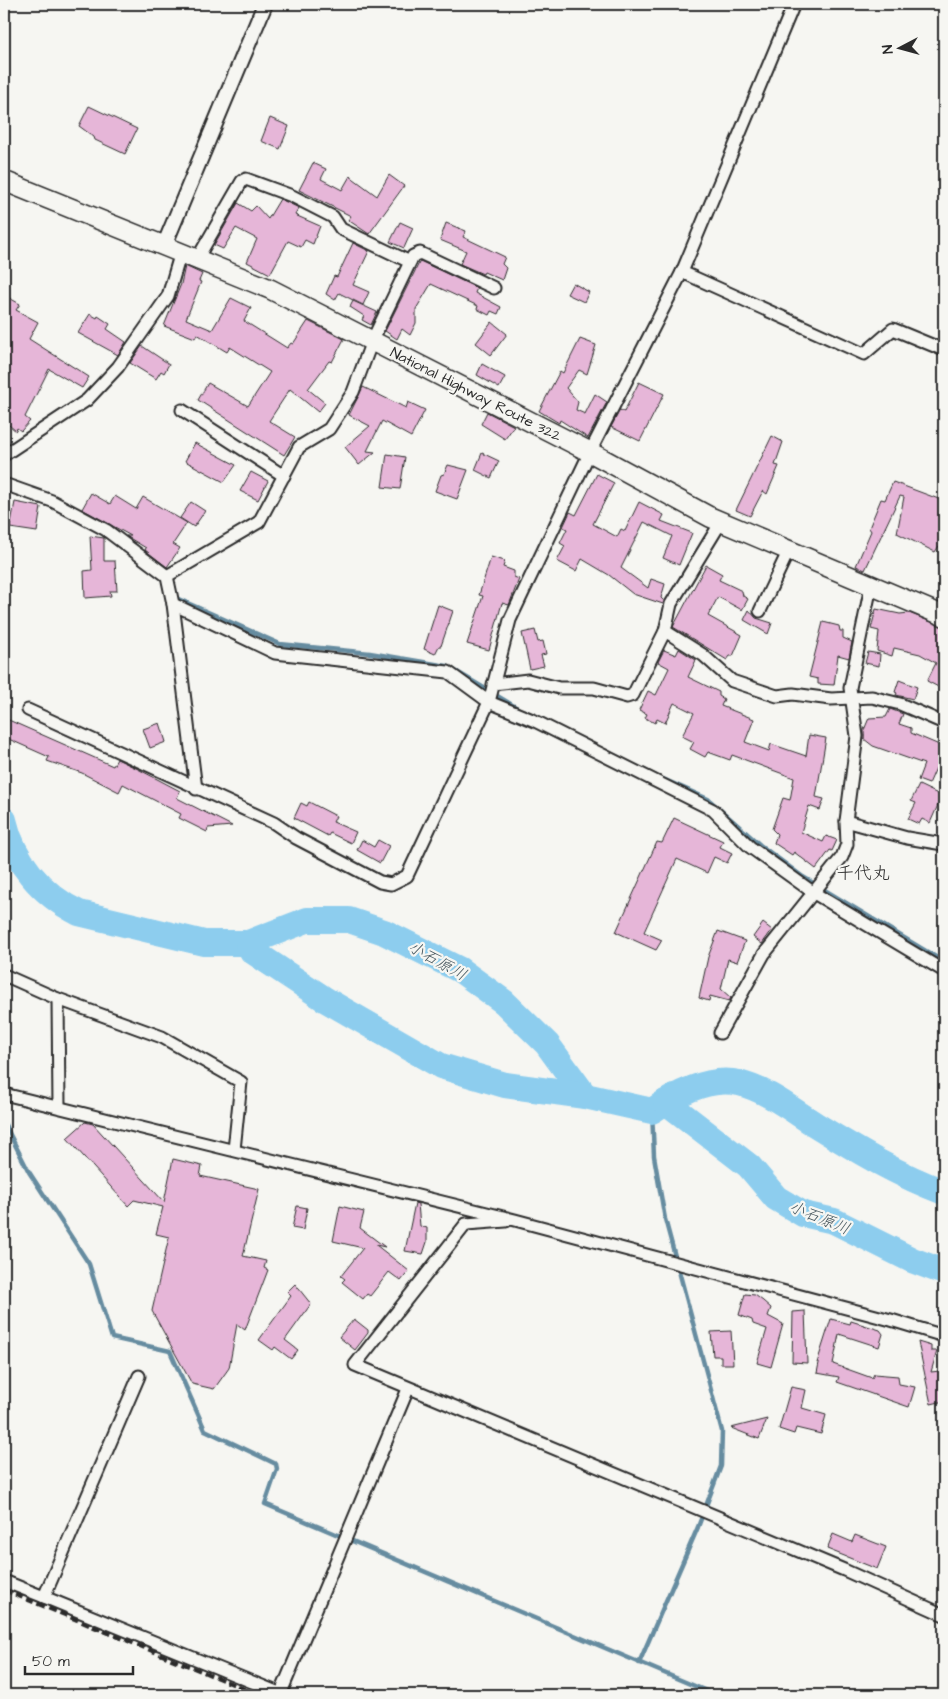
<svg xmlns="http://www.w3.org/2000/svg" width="948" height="1699" viewBox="0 0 948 1699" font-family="'Architects Daughter','Klee One',sans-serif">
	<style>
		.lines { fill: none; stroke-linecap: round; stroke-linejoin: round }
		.stream { stroke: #668ca0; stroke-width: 4.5 }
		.river { stroke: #8dcdee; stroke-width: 26 }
		.building { fill: #e6b6d8; stroke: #2b2b2b }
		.minor-casing { stroke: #2b2b2b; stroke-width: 15 }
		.tertiary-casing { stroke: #2b2b2b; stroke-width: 18 }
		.trunk-casing { stroke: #2b2b2b; stroke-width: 22 }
		.minor { stroke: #f6f6f2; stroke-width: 11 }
		.tertiary { stroke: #f6f6f2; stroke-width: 14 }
		.trunk { stroke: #f6f6f2; stroke-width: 19 }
		.rail { stroke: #2b2b2b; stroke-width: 4; stroke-dasharray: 8 4; stroke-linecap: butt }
		.labels { text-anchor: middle; stroke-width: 4.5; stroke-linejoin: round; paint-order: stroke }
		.street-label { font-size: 15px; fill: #2b2b2b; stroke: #f6f6f2 }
		.water-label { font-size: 16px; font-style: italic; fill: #44545c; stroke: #f6f6f2 }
		.quarter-label { font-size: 18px; fill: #2b2b2b; stroke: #f6f6f2 }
	</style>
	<rect width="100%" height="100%" fill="#f6f6f2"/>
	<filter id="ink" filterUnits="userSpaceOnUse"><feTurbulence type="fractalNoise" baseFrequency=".02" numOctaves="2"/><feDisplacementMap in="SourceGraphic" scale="10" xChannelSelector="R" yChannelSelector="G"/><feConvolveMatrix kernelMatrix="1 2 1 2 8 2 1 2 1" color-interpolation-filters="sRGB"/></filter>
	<g filter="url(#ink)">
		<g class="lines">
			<g class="stream">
				<path d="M175 595 176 598 280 644 370 653 447 666 519 709"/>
				<path d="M663 779 708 799 760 845 803 877 944 962"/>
				<path d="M4 1123 29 1172 89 1264 112 1338 170 1351 205 1430 276 1464 277 1469 265 1504 716 1695"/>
				<path d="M639 1663 698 1527 721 1466 722 1431 665 1219 654 1156 652 1111"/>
			</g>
			<g class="river">
				<path d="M4 820C13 861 42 895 79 913L204 943H248L307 920H349L384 932 460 970 504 1002 547 1044 585 1096"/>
				<path d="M248 943 252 951 326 1000 441 1066 505 1085 585 1096 652 1111C676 1094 708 1076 739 1083 767 1090 792 1110 816 1125 858 1151 898 1175 944 1192"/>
				<path d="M666 1102 749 1166 776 1198 803 1214 834 1221 912 1260 944 1272"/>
			</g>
		</g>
		<g class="building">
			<path d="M89 106 137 129 125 154 95 140 94 137 79 126Z"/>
			<path d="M270 118 289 126 280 149 261 141Z"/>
			<path d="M313 163 326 169 321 179 342 190 350 176 377 196 389 175 404 186 369 234 348 220 351 216 299 190Z"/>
			<path d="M280 199 299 208 295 215 320 226 313 244 305 240 301 247 288 241 270 274 247 262 257 239 236 228 223 249 214 245 238 203 251 211 256 206 268 219Z"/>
			<path d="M400 222 413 228 404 248 390 242Z"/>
			<path d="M446 223 466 231 463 237 505 257 502 264 506 268 502 280 484 272 483 274 460 264 466 251 440 240Z"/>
			<path d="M353 243 369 251 353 285 369 292 363 305 339 293 335 300 326 294 334 276 337 277Z"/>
			<path d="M420 261 477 288 475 293 501 307 498 314 491 311 489 315 477 309 478 306 431 284 416 309V323L410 335 402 329 397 339 385 331Z"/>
			<path d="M185 266 202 274 199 281 201 282 186 319 212 330 231 298 251 308 244 321 287 348 291 343 293 344 308 321 344 339 332 362 329 361 308 389 325 403 318 412 290 389 269 421 295 437 284 455 198 400 208 383 248 406 270 372 230 347 227 352 197 334 195 338 164 326 181 284Z"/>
			<path d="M573 283 589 292 584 302 567 294Z"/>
			<path d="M4 295 20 304 16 310 38 322 29 339 89 377 82 388 49 369 25 417 30 421 21 431 17 428 16 431 4 421Z"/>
			<path d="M353 301 377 312 371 325 362 320 364 316 350 307Z"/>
			<path d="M90 314 97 318 98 316 110 324 107 329 126 342 118 355 78 333Z"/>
			<path d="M492 322 507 334 491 355 476 343Z"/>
			<path d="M580 339 596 345 587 374 579 370 566 388 578 402 576 410 585 414 595 394 607 402 588 438 560 420 559 423 539 411 560 371 563 373Z"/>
			<path d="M142 346 169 364 164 373 161 371 156 379 130 363Z"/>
			<path d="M482 364 505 377 499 388 477 375Z"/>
			<path d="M639 382 664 394 640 441 611 427 620 410 624 412Z"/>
			<path d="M363 387 406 408 408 402 425 410 411 437 382 421 367 451 375 452 359 465 345 447 370 426 349 415Z"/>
			<path d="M487 412 514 426 505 439 481 424Z"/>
			<path d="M772 436 783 442 775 465 779 466 767 494 763 491 750 516 736 510Z"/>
			<path d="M195 443 236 465 224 482 185 461Z"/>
			<path d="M482 453 499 461 491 478 475 470Z"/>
			<path d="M387 454 405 457 400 489 382 487Z"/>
			<path d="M448 465 468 470 457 499 435 491 441 475 444 474Z"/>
			<path d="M251 472 268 481 258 500 240 491Z"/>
			<path d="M597 474 614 483 593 524 617 537 621 529 625 531 639 502 664 515 661 521 692 533 679 565 663 558 672 536 644 522 621 568 648 588 651 579 665 584 661 598 664 601 663 604 633 594 609 575 582 559 576 571 557 561 565 546 560 543 567 529 563 527 570 512 576 515Z"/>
			<path d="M893 482 944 501V548L939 546 935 552 897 533 904 497 900 496 865 570 856 566 871 531 869 528 881 499 885 500Z"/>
			<path d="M91 493 110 504 115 496 136 509 143 497 187 523 173 544 180 548 167 567 145 550 146 548 126 536H131L82 509Z"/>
			<path d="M15 502 41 507 37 532 10 528Z"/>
			<path d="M191 502 205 511 194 527 180 518Z"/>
			<path d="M90 536 104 538V561H115L117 591H110L111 596 85 598 84 571 92 570Z"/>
			<path d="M491 557 505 561 503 567 514 571V577L519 579 509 605 502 603 489 650 467 644 483 596 479 595Z"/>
			<path d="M706 565 722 574 719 580 742 591 743 596 748 599 742 610 718 597 708 616 742 635 733 656H730L727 660 673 627Z"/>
			<path d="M438 605 453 611 441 646H439L435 654 424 649Z"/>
			<path d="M876 609 900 614 909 613 944 627V690L927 681 936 663 920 654 894 648 892 656 877 651 879 631 871 629Z"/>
			<path d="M749 610 756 618 772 623 768 634 744 620Z"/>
			<path d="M823 622 839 626 840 631H843V638L852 642 849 658 838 655 834 685 818 684V679L809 677Z"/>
			<path d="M535 630 538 642 543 641 546 654 541 655 544 666 530 669 522 633Z"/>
			<path d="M679 649 696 660 688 677 719 692V696L724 699 721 706 754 719 745 742 769 751 771 744 806 756 809 735 826 738 816 797 824 799 820 810 809 806 801 832 823 842 826 836 837 840 832 851 830 850 816 869 794 852 792 855 774 843 777 834 772 829 783 798 790 800 794 778 732 755 730 760 708 752 705 757 690 749 694 742 682 736 694 713 674 703 665 723 657 719 655 723 645 718 647 714 639 710 648 691 656 695 669 668 658 662 664 650 676 655Z"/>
			<path d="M868 652 880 654 879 666 865 663Z"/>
			<path d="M899 680 917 687 913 699 896 695 897 693 895 692Z"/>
			<path d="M890 709 903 714 899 724 911 728V733L944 747V772L936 768 929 784 918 780 924 764 873 746 864 739V730L869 718 886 717Z"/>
			<path d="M4 718 113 766 117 759 138 769 180 791 177 798 232 826 208 828 207 832 179 818 181 814 123 784 119 792 82 773 47 761 49 757 4 737Z"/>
			<path d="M160 723 166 742 150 748 143 729Z"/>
			<path d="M919 785 942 796 930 823 922 819 919 824 908 819 916 803 911 801Z"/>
			<path d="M309 802 336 816 333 822 356 832 351 843 330 833 328 836 294 818 301 803 307 806Z"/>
			<path d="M674 818 723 841 720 847 732 853 727 863 714 857 707 873 677 859 644 932 662 940 656 950 616 932 657 842 662 843Z"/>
			<path d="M362 840 374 847 378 840 389 846 380 863 357 850Z"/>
			<path d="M763 923 772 930 762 944 753 937Z"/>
			<path d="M718 931 745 941 737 962 728 959 721 989 731 998 729 1001 710 996 709 1001 699 998 708 957Z"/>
			<path d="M85 1122 93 1124 164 1202 173 1159 202 1166 200 1176 259 1189 243 1256 266 1261 264 1268 268 1270 245 1330 237 1324 229 1368 214 1389 192 1384 152 1311 169 1237 156 1234 163 1207 134 1200 128 1206 67 1138Z"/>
			<path d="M415 1203 418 1204 420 1226 427 1228V1242L423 1254 405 1251Z"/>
			<path d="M297 1206 307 1208 303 1230 292 1228Z"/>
			<path d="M340 1206 364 1212 360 1228 385 1247 376 1245 409 1271 401 1281 389 1272 370 1296 367 1294 363 1299 342 1282 345 1279 341 1276 363 1248 333 1241Z"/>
			<path d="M295 1284 311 1304 285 1340 298 1350 291 1359 275 1347 273 1350 259 1340 291 1296 287 1292Z"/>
			<path d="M745 1294 755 1295 763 1301 771 1308 768 1316 783 1324 771 1367 757 1363 767 1329 753 1324 752 1320 739 1315Z"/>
			<path d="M805 1311 807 1363 792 1362 793 1312Z"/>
			<path d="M354 1319 368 1330V1333L355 1350 339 1337Z"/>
			<path d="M831 1319 850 1324 851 1321 880 1330 883 1334 879 1347 839 1334 833 1364 872 1378 874 1374 898 1376 899 1384 915 1387 909 1407 837 1382 839 1377 817 1373 819 1363H817Z"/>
			<path d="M731 1331 733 1364H721V1356H713L711 1332Z"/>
			<path d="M918 1342 931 1346V1351H937L931 1372 940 1371 944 1387V1401L931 1404Z"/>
			<path d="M791 1387 806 1390 802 1408 826 1415 821 1434 796 1428 794 1434 779 1429Z"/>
			<path d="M767 1419 759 1439 731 1428Z"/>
			<path d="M833 1534 852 1542 855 1535 886 1547 877 1569 827 1549Z"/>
		</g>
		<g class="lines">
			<defs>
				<g id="minor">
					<path d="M197 259 242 181 246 179 292 196 333 217 341 229 410 262"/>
					<path d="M682 272 864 354 893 329 944 350"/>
					<path d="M182 410 284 476"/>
					<path d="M4 455 87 400 118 367 168 296 181 252"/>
					<path d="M4 484 52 501 106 530 167 576 173 604 275 653 448 672 489 702 535 721 713 810 750 847 814 893 944 971"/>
					<path d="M167 576 259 522 299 447 329 429 353 392 372 341 413 256 420 253 494 288"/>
					<path d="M173 604 196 789"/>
					<path d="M760 611 789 550"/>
					<path d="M665 631 703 655 732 681 777 696 793 694 831 699 872 697 900 704 944 723"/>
					<path d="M493 684 528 680 559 688H594L627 697 633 695 665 631 671 604 721 522"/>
					<path d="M28 710 274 823 296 838 380 882 391 884 407 876 489 702 510 620 590 452 682 272 794 4"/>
					<path d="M846 821 907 838 943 844 944 842"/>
					<path d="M4 975 58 999 59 1107"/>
					<path d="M58 999 162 1037 241 1082 234 1150"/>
					<path d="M720 1033 764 954 842 857 847 844 846 821 857 736 850 688 871 586"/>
					<path d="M4 1094 515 1220 891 1320 944 1336"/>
					<path d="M506 1221 466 1224 355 1365 844 1570 944 1615"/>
					<path d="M139 1376 44 1597 284 1695"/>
					<path d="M4 1581 44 1597"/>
					<path d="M280 1695 408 1389"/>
				</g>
				<path id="tertiary" d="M164 246 265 4"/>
				<path id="trunk" d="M4 181 270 289 590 452 710 517 944 616"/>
			</defs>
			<use href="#minor" class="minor-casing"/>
			<use href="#tertiary" class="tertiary-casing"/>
			<use href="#trunk" class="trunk-casing"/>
			<use href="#minor" class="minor"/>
			<use href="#tertiary" class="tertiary"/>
			<use href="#trunk" class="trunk"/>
			<path class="rail" d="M4 1590 259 1695"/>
		</g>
	</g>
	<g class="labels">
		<g class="street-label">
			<text transform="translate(476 394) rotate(27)" y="5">National Highway Route 322</text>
		</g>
		<g class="water-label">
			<text transform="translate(438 960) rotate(29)" y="6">小石原川</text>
			<text transform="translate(820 1217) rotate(22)" y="6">小石原川</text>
		</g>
		<g class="quarter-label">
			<text x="863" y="879">千代丸</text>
		</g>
	</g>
	<rect width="948" height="1699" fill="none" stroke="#f6f6f2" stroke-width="20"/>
	<rect x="10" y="10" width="928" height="1679" fill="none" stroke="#2b2b2b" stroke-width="2" filter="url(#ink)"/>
	<g transform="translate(900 48) rotate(264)" stroke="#f6f6f2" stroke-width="4" paint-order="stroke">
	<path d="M0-4L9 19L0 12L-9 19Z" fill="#2b2b2b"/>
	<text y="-8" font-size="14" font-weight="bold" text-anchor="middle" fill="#2b2b2b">N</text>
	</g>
	<path d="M25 1666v8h108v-8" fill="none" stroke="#2b2b2b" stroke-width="2.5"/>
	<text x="32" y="1666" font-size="15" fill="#2b2b2b" stroke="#f6f6f2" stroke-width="4" paint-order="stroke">50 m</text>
</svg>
